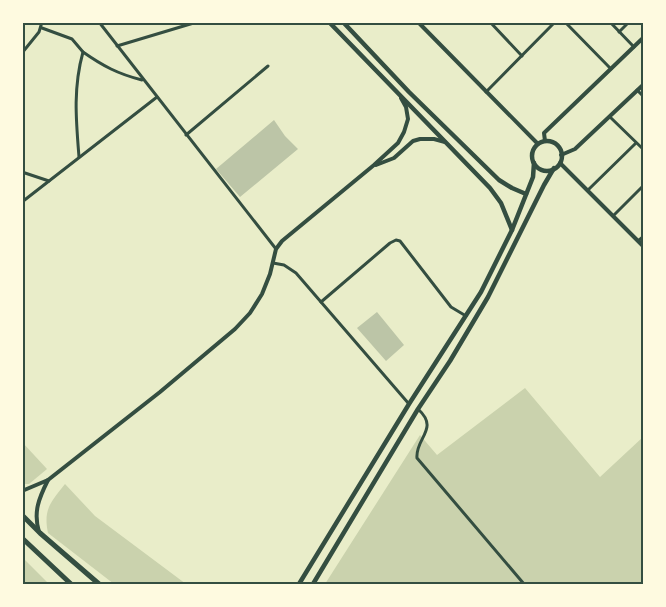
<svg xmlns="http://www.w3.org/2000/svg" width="666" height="607" viewBox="0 0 666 607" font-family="'Archivo Narrow',sans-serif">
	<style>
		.green { fill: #cad2ad }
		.building { fill: #bcc5a7 }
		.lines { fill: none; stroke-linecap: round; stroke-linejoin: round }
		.minor { stroke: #344e41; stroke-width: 3 }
		.tertiary { stroke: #344e41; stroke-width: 4 }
		.secondary { stroke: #344e41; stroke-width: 4.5 }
		.trunk { stroke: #344e41; stroke-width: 5 }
		.neatline { fill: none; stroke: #344e41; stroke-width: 2 }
	</style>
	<rect width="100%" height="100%" fill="#e9edc9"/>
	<g class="green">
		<path d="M525 388 600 477 643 437V584H325L420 435 437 455Z"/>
		<path d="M22 442 47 469 29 484H23Z"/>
		<path d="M65 484 95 516 186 584H114L48 533C43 509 51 502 65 484Z"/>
		<path d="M24 559 49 584H23V560Z"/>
	</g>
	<g class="building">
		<path d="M274 120 285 136 298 149 240 197 216 169Z"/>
		<path d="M377 312 404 345 386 361 357 328Z"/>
	</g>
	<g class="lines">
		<g class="minor">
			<path d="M99 22 276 249"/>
			<path d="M490 22 522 56"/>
			<path d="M565 22 611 69"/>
			<path d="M610 22 634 47"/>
			<path d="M42 28 72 39 83 52C73 88 76 120 79 157"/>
			<path d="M619 32 629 22"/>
			<path d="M117 46 197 22"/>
			<path d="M83 52C103 66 118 74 142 80"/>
			<path d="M22 53 39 32 42 22"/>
			<path d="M637 90 644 97"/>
			<path d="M486 92 555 22"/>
			<path d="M610 117 644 150"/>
			<path d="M186 135 268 66"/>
			<path d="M22 172 49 181"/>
			<path d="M588 190 636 143"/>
			<path d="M22 202 157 97"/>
			<path d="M613 216 644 185"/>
			<path d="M638 241 644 236"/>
			<path d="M273 263 284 265 296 273 409 404"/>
			<path d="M321 302 390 243 396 240 400 241 451 307 466 316"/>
			<path d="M418 409C440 429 415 438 417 458L524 584"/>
		</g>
		<g class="tertiary">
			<path d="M418 22 538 144"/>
			<path d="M545 141 544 133 644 37"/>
			<path d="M561 155 575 149 644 84"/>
			<path d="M560 163 644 247"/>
			<path d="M376 165 394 158 413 141 420 139H434L445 142"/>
			<path d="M22 491 48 480 160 392 235 329 250 313 262 294 270 274 276 249 282 241 374 165 398 143 404 132 408 119 406 107 401 98"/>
			<path d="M39 532C33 512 39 498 48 480"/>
		</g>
		<g class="secondary">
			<path d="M329 22 490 188 501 203 512 230"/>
			<path d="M343 22 409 92 499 180 512 188 526 194"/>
			<circle cx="547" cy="156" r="15"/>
			<path d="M299 584 409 404 481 292 512 230 533 177 534 163"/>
			<path d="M313 584 418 409 450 361 488 297 544 185 554 168"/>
		</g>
		<g class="trunk">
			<path d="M22 515 40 533 99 584"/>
			<path d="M22 538 71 584"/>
		</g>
	</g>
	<rect width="666" height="607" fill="none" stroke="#fefae0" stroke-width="48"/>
	<rect x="24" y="24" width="618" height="559" class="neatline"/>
</svg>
